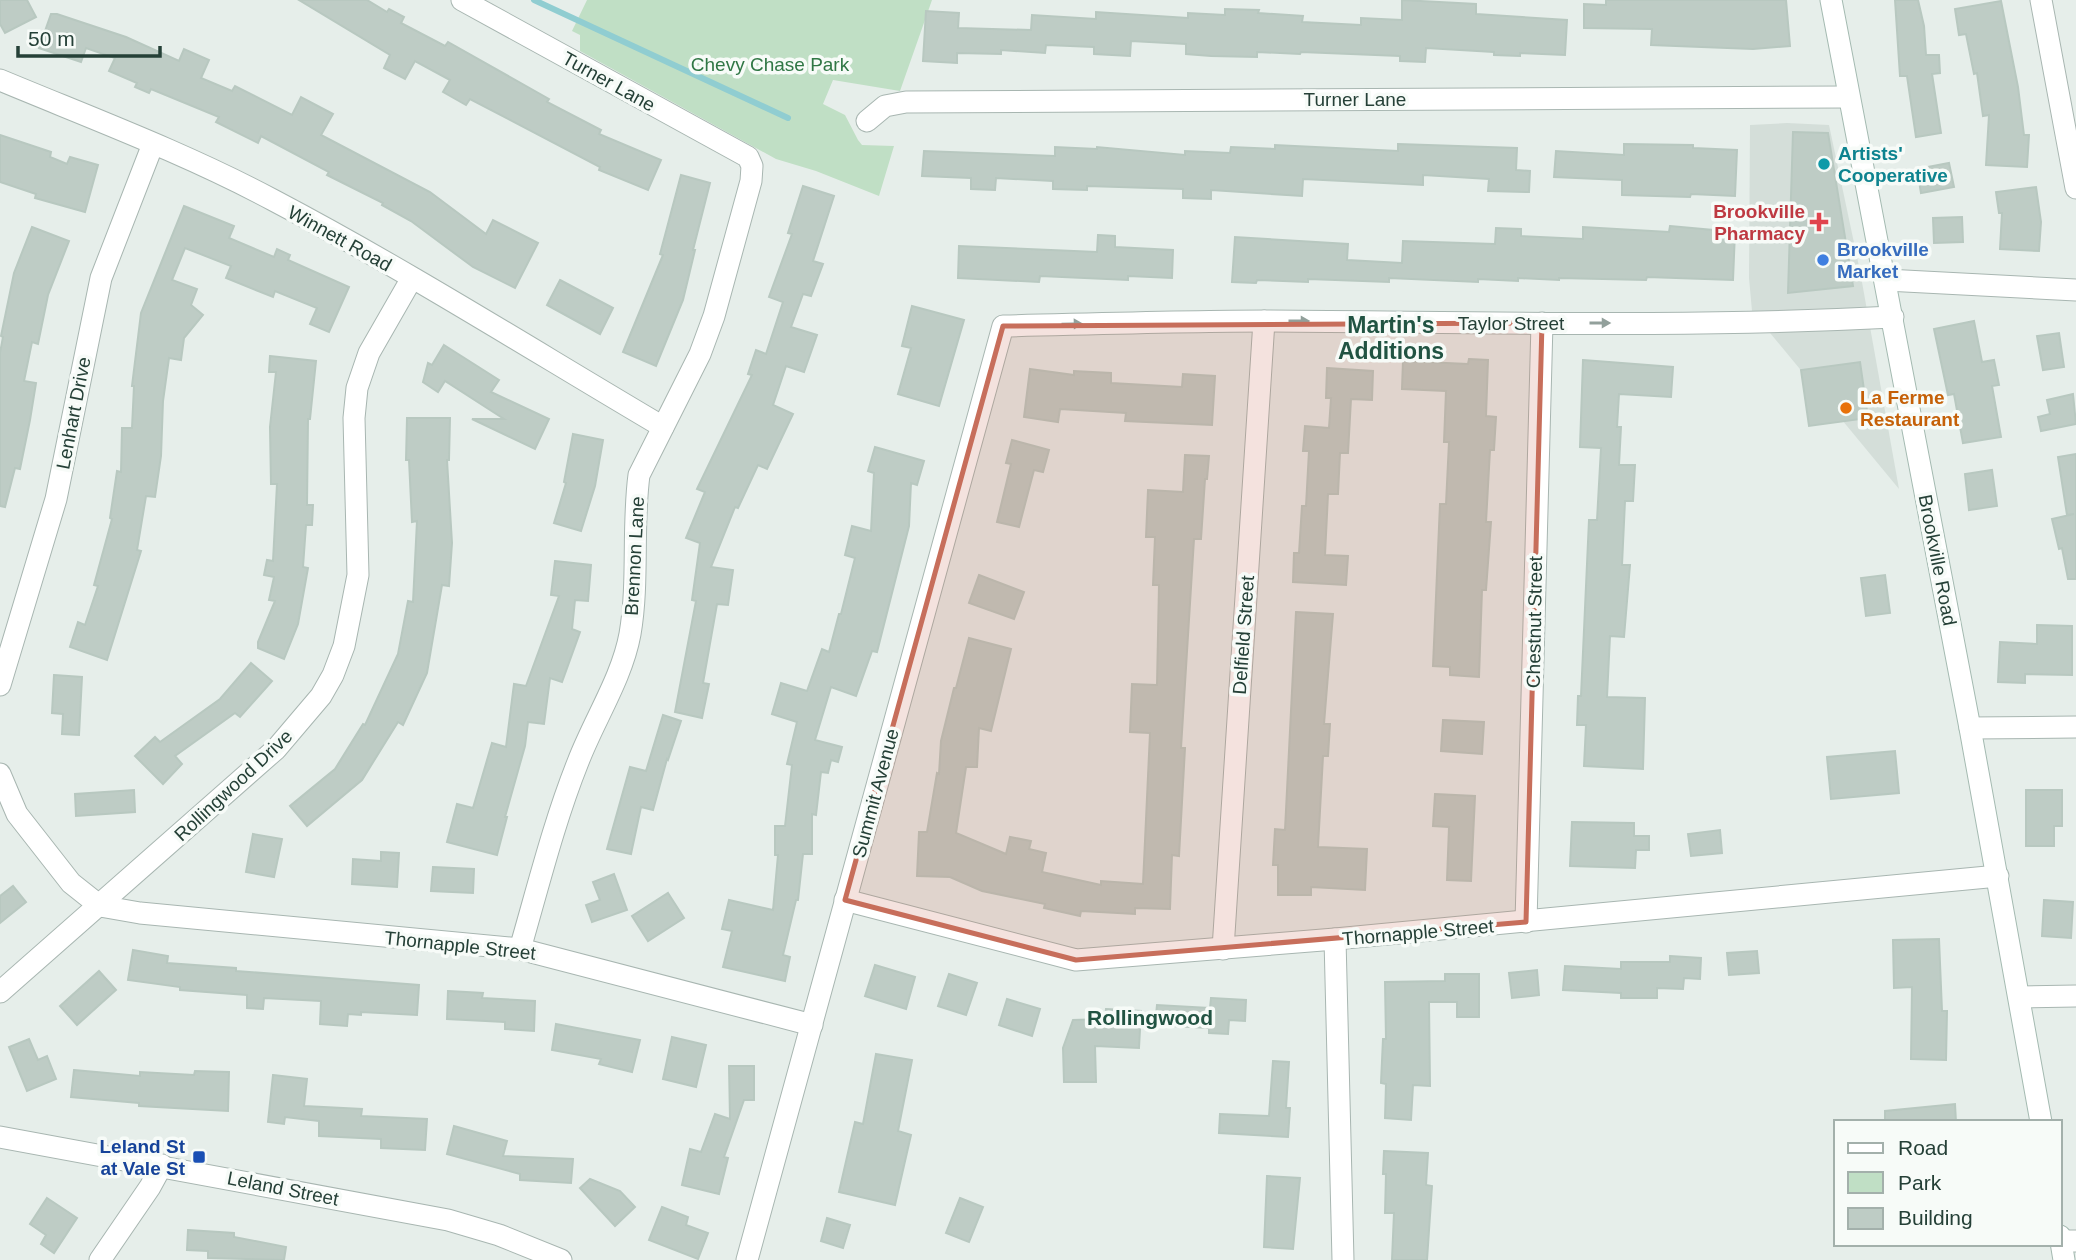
<svg xmlns="http://www.w3.org/2000/svg" width="2076" height="1260" viewBox="0 0 2076 1260" font-family="Helvetica,sans-serif">
	<style>
		.built { fill: #d4ded9 }
		.green { fill: #c0dfc5 }
		.lines { fill: none; stroke-linecap: round; stroke-linejoin: round }
		.stream { stroke: #90cdd1; stroke-width: 6 }
		.building { fill: #beccc5; stroke: #b8c8c0; stroke-width: 2 }
		.minor-casing { stroke: #a8b6b1; stroke-width: 23 }
		.secondary-casing { stroke: #a4bab1; stroke-width: 23 }
		.minor { stroke: #fff; stroke-width: 21 }
		.secondary { stroke: #fff; stroke-width: 21 }
		.oneway { fill: #92a09b }
		.marked { fill: #c76e5b; fill-opacity: 0.2; stroke: #c76e5b; stroke-width: 5; stroke-linejoin: round }
		.culture-dot { fill: #0f9aa8; stroke: #f7fbf8; stroke-width: 2.5 }
		.health-dot { fill: #e0444e; stroke: #f7fbf8; stroke-width: 2.5 }
		.shop-dot { fill: #3f7fe0; stroke: #f7fbf8; stroke-width: 2.5 }
		.food-dot { fill: #e8710a; stroke: #f7fbf8; stroke-width: 2.5 }
		.transit-dot { fill: #1a4fb4; stroke: #f7fbf8; stroke-width: 2.5 }
		.labels { text-anchor: middle; stroke-width: 7; stroke-linejoin: round; paint-order: stroke }
		.park-label { font-size: 19px; fill: #307745; stroke: #f7fbf8 }
		.street-label { font-size: 19px; fill: #254037; stroke: #f7fbf8 }
		.culture-label { font-size: 19px; font-weight: bold; fill: #0d838f; stroke: #f7fbf8; text-anchor: start }
		.health-label { font-size: 19px; font-weight: bold; fill: #be3a42; stroke: #f7fbf8; text-anchor: end }
		.shop-label { font-size: 19px; font-weight: bold; fill: #366cbe; stroke: #f7fbf8; text-anchor: start }
		.food-label { font-size: 19px; font-weight: bold; fill: #c56008; stroke: #f7fbf8; text-anchor: start }
		.transit-label { font-size: 19px; font-weight: bold; fill: #164399; stroke: #f7fbf8; text-anchor: end }
		.neighbourhood-label { font-size: 21px; font-weight: bold; fill: #215342; stroke: #f7fbf8 }
		.quarter-label { font-size: 23px; font-weight: bold; fill: #215342; stroke: #f7fbf8 }
	</style>
	<rect width="100%" height="100%" fill="#e6eeea"/>
	<path class="built" d="M1787 123 1829 125 1860 271 1899 489 1752 311 1749 278 1750 125Z"/>
	<path class="green" d="M587 0H932L900 91 833 80 823 104 845 115 858 140 862 145 894 146 879 196 816 171 776 159 580 51V35L572 31Z"/>
	<g class="lines">
		<path class="stream" d="M534 0 788 118"/>
	</g>
	<g class="building">
		<path d="M0 0H27L36 17 5 33 0 24Z"/>
		<path d="M299 0H367L387 12 389 9 404 17 401 23 445 46 448 42 549 99 547 102 601 130 599 134 661 160 648 190 599 170 600 167 470 99 466 105 443 92 450 80 415 61 405 79 384 68 390 55Z"/>
		<path d="M1402 0 1476 4V14L1567 20 1565 55 1520 53V56L1494 55V52L1426 48 1425 62 1400 61V56L1301 52 1300 54 1257 52V57L1211 56 1186 54V44L1131 41 1130 56 1094 54V47L1046 45 1045 53 1001 50V54L957 53V63L923 61 926 11 959 13 958 28 1031 30 1032 15 1096 19V12L1188 18V13L1225 15V9L1259 10 1258 13 1303 16 1302 22 1361 25V18L1402 20Z"/>
		<path d="M1606 0H1786L1790 46 1753 49 1651 45 1652 29 1584 28V4L1606 5Z"/>
		<path d="M1895 0H1918L1924 26 1926 55H1939L1940 73 1932 74 1941 133 1916 137 1907 76H1900Z"/>
		<path d="M2001 1 2018 87 2024 135H2029L2027 167 1986 165 1989 115 1983 116 1977 73 1974 74 1966 34 1959 35 1955 9Z"/>
		<path d="M51 14H57L126 37 179 61 184 49 209 60 201 78 232 91 235 86 292 115 301 97 333 114 321 135 430 192 486 234 493 220 538 243 515 288 473 267 411 221 382 205 383 203 327 175 329 172 261 136 258 143 216 122 219 117 151 89 149 93 135 87 137 83 109 71 115 58 86 48 81 62 39 48Z"/>
		<path d="M1793 132 1828 133 1853 286 1788 293Z"/>
		<path d="M0 135 51 152 50 157 67 164 70 157 98 165 85 212 35 198 36 194 0 182Z"/>
		<path d="M1398 144 1517 148 1516 170 1530 171 1529 192 1488 191 1489 179 1423 175V185L1303 179 1302 196 1211 190V199L1183 198V189L1087 186V190L1053 189V181L996 178 995 190 971 189V178L922 176 924 151 1055 156V147L1097 149V147L1185 155V151L1230 153 1231 147 1275 149V145L1398 151Z"/>
		<path d="M1624 144 1693 145V148L1737 150 1735 196 1691 194 1690 197 1622 195V180L1554 177 1556 151 1624 155Z"/>
		<path d="M1949 163 1954 187 1921 193 1917 169Z"/>
		<path d="M681 175 710 183 693 250H695L683 300 656 366 623 352 663 255 660 254Z"/>
		<path d="M803 186 834 196 813 261 823 264 811 296 803 294 791 327 817 335 804 372 786 366 773 405 793 414 767 469 758 465 738 508 735 507 711 567 733 570 728 605 717 604 703 683 709 684 702 718 675 712 696 601 692 600 700 543 686 538 705 492 697 489 752 375 748 374 756 350 766 354 783 302 769 297 792 234 788 233Z"/>
		<path d="M2036 187 2041 222 2039 251 2000 249 2002 213H1999L1996 192Z"/>
		<path d="M184 206 234 226 229 238 274 257 277 249 290 255 288 260 349 287 329 332 310 324 317 308 275 291 273 297 226 278 231 266 185 248 172 280 197 289 191 305 203 315 184 338 181 360 169 358 163 401 161 456 155 497 146 496 137 550 141 551 107 660 70 647 78 622 85 625 98 586 94 585 112 519 110 518 117 471 121 472 122 428H132L134 386H132L141 313Z"/>
		<path d="M1962 217 1963 242 1934 243 1933 218Z"/>
		<path d="M1670 226 1735 232 1733 280 1647 277 1646 280 1559 278V280L1518 278V281L1478 279V282L1389 278V282L1308 279V282L1257 280 1256 283 1232 282 1235 237 1348 244 1347 260 1402 263 1403 241 1495 244 1496 228 1521 229V236L1583 239V227L1669 232Z"/>
		<path d="M32 227 69 241 48 295 38 344 32 342 24 381 36 383 30 420 20 469 15 468 5 507 0 506V353L3 337 1 336 14 273Z"/>
		<path d="M1098 235 1115 236V247L1173 250 1172 278 1128 276V280L1040 276 1039 282 958 278 959 246 1097 252Z"/>
		<path d="M560 280 613 308 600 334 547 305Z"/>
		<path d="M912 306 964 320 939 406 898 394 911 348 902 346Z"/>
		<path d="M1974 321 1982 362 1994 360 1999 385 1992 386 2001 437 1963 443 1954 394 1948 395 1934 329Z"/>
		<path d="M2059 333 2064 367 2043 370 2037 336Z"/>
		<path d="M444 345 499 380 491 392 549 419 535 449 472 419H504L445 381 438 392 423 382 428 363 432 365Z"/>
		<path d="M270 356 316 361 310 419H308L307 505H313L312 525H306L303 567 308 568 298 624 284 659 258 648V642L275 601 269 600 274 577 264 575 267 560 273 561 277 484H271L270 427 276 372H269Z"/>
		<path d="M1469 359 1488 360 1486 416 1496 417 1494 450H1490L1486 522H1491L1486 590H1482L1479 677 1450 675V667L1433 666 1440 504H1446L1449 442H1444L1446 391 1402 389 1403 361 1468 364Z"/>
		<path d="M1583 360 1673 367 1671 397 1619 394 1617 427H1621L1619 465H1635L1633 501H1625L1622 565H1630L1624 637 1610 636 1607 697 1645 698 1643 769 1584 766 1586 725H1577L1578 696H1581L1589 520H1597L1601 448 1580 447Z"/>
		<path d="M1860 362 1868 418 1809 426 1801 370Z"/>
		<path d="M1327 368 1373 371 1372 400 1351 399 1348 453H1340L1338 494H1328L1325 555 1348 556 1346 585 1293 582 1294 553H1299L1302 506H1306L1309 451H1303L1305 426 1329 428 1331 398H1326Z"/>
		<path d="M1030 369 1074 375V371L1111 373V383L1182 387 1183 374 1215 376 1212 425 1125 421 1126 413 1060 409 1058 422 1024 417Z"/>
		<path d="M2073 394 2076 424 2041 431 2038 417 2050 414 2047 400Z"/>
		<path d="M407 418H450L449 460H447L452 543 449 586 442 585 427 673 403 725 398 722 362 780 307 826 290 806 335 769 363 724 365 725 398 654 408 601 413 602 417 521 412 522 409 460H406Z"/>
		<path d="M573 434 603 440 595 486 581 531 554 523 566 483 564 482Z"/>
		<path d="M1012 440 1049 450 1043 472 1034 470 1019 527 997 522 1011 464 1006 463Z"/>
		<path d="M875 447 924 461 917 485 911 483 909 526 877 652 872 651 856 696 831 687 815 740 842 747 838 762 831 760 828 773 821 772 816 815 812 814V854H803L798 900H796L783 955 790 957 785 981 723 967 732 931 722 929 729 900 773 910 778 855H775V826H785L792 765 787 764 797 722 772 714 781 683 807 691 822 649 829 652 839 614H841L855 558 845 555 852 526 871 531 874 473 868 471Z"/>
		<path d="M2076 454V579H2068L2062 548 2059 549 2052 519 2074 514 2067 515 2058 457Z"/>
		<path d="M1185 455 1209 456 1207 479H1205L1201 539H1194L1181 748H1185L1179 856 1172 855 1170 909 1135 908V914L1081 911 1080 916 1044 908 1045 904 982 891 950 877 917 876 919 832H927L937 773 939 774 941 741 954 688H956L969 638 1011 649 991 731 979 728 977 767H966L956 833 1006 854 1010 837 1031 841 1029 849 1046 853 1042 872 1101 885V881L1143 884 1150 733 1130 732 1132 684 1157 685 1159 585H1153L1155 537H1146L1148 490 1183 492Z"/>
		<path d="M1992 470 1997 506 1969 510 1965 474Z"/>
		<path d="M555 561 591 565 588 601 575 600 572 629 580 632 562 682 550 678 544 724 528 722 525 746 505 817H507L497 855 447 842 457 804 473 808 492 743 506 747 514 684 526 686 559 596 551 595Z"/>
		<path d="M979 575 1024 592 1014 619 969 603Z"/>
		<path d="M1885 575 1890 613 1866 616 1861 578Z"/>
		<path d="M1296 612 1333 614 1324 724H1330L1328 756H1323L1318 847 1367 849 1365 890 1311 887V895H1278V865H1273L1275 829 1285 830Z"/>
		<path d="M2037 625 2072 626V675L2025 674V683L1998 682 2000 642 2037 644Z"/>
		<path d="M251 663 272 681 240 717 235 713 175 756 182 764 163 784 135 756 155 737 160 742 220 699Z"/>
		<path d="M54 675 82 677 79 735 62 734 63 714 52 713Z"/>
		<path d="M663 715 681 721 668 760 667 759 653 810 641 807 631 854 607 849 630 767 646 771Z"/>
		<path d="M1443 720 1484 722 1482 754 1441 751Z"/>
		<path d="M1895 751 1899 793 1831 799 1827 757Z"/>
		<path d="M134 790 135 812 76 816 75 794Z"/>
		<path d="M2026 790H2062V826H2054V846H2026Z"/>
		<path d="M1435 794 1475 796 1471 881 1447 880 1449 827 1433 826Z"/>
		<path d="M1572 822 1634 823V836H1649V850H1636L1635 868 1570 866Z"/>
		<path d="M1720 830 1722 853 1691 856 1688 834Z"/>
		<path d="M253 834 282 839 274 877 246 872Z"/>
		<path d="M381 852 399 853 397 887 352 884 353 859 381 861Z"/>
		<path d="M433 867 474 869 473 893 431 891Z"/>
		<path d="M614 874 627 910 592 922 586 905 600 900 593 882Z"/>
		<path d="M13 886 26 902 0 923V896Z"/>
		<path d="M668 893 684 918 648 941 632 916Z"/>
		<path d="M2044 900 2073 902 2071 938 2042 936Z"/>
		<path d="M1939 939 1942 1011H1947L1946 1060 1911 1059 1912 987 1894 988 1893 940Z"/>
		<path d="M133 950 168 956 167 963 236 968V971L419 985 417 1015 361 1012V1015L348 1014 347 1026 320 1024 321 1001 264 998 263 1009 247 1008V995L180 990V987L128 980Z"/>
		<path d="M1757 951 1759 973 1729 975 1727 953Z"/>
		<path d="M1670 956 1701 958 1700 979 1684 978 1683 989 1657 988V998H1621V993L1563 990 1565 966 1621 969V962H1670Z"/>
		<path d="M875 965 915 977 906 1009 865 996Z"/>
		<path d="M1537 970 1539 995 1512 998 1509 973Z"/>
		<path d="M99 971 116 990 77 1025 60 1006Z"/>
		<path d="M949 974 977 983 966 1015 938 1006Z"/>
		<path d="M1445 974H1479V1017H1457V1002H1429L1430 1086 1413 1085 1411 1120 1385 1118 1386 1084 1381 1083 1383 1039H1386L1385 982 1445 981Z"/>
		<path d="M448 991 483 993 482 998 535 1001 534 1031 505 1029V1022L447 1019Z"/>
		<path d="M1211 998 1246 1000 1245 1021 1229 1020 1228 1034 1209 1033V1028L1155 1025 1157 1005 1210 1008Z"/>
		<path d="M1007 999 1040 1009 1032 1036 999 1025Z"/>
		<path d="M1106 1009 1141 1011 1139 1048 1095 1046 1096 1082H1064L1063 1048 1073 1020 1105 1019Z"/>
		<path d="M556 1024 640 1040 632 1072 599 1064 601 1059 552 1050Z"/>
		<path d="M672 1037 706 1045 696 1087 663 1079Z"/>
		<path d="M29 1039 38 1060 47 1056 56 1079 27 1091 9 1047Z"/>
		<path d="M876 1054 912 1060 898 1131 911 1135 895 1205 839 1192 855 1122 863 1124Z"/>
		<path d="M1273 1061 1289 1062 1286 1108H1290L1288 1137 1219 1133 1220 1114 1269 1116Z"/>
		<path d="M729 1066H754V1100H744L724 1157 728 1158 719 1194 682 1185 690 1149 701 1152 715 1114 730 1119Z"/>
		<path d="M74 1070 140 1076V1072L194 1075 195 1071 229 1072 228 1111 139 1106V1103L71 1097Z"/>
		<path d="M273 1075 307 1079 304 1106 362 1109 361 1116 427 1119 425 1150 381 1148V1139L319 1136V1121L285 1117 284 1124 268 1122Z"/>
		<path d="M1955 1104 1956 1122H1885V1111Z"/>
		<path d="M454 1126 507 1141 503 1156 573 1159 571 1183 520 1180V1174L447 1154Z"/>
		<path d="M1384 1151 1428 1153 1426 1185 1432 1186 1427 1260H1392L1394 1213H1385L1386 1174H1383Z"/>
		<path d="M1267 1176 1300 1178 1293 1249 1264 1247Z"/>
		<path d="M590 1179 620 1191 635 1207 615 1226 580 1188Z"/>
		<path d="M47 1198 77 1218 54 1253 41 1244 46 1235 30 1224Z"/>
		<path d="M960 1198 983 1207 969 1242 946 1233Z"/>
		<path d="M662 1207 688 1217 686 1225 708 1233 698 1259 649 1240Z"/>
		<path d="M827 1218 850 1225 843 1248 821 1241Z"/>
		<path d="M188 1230 234 1233V1237L286 1247 284 1260 208 1258V1251L187 1250Z"/>
	</g>
	<g class="lines">
		<defs>
			<g id="minor">
				<path d="M462 0 748 157 752 166 751 181 714 316 700 354 639 475C632 527 639 582 630 634 622 678 594 720 578 762 554 822 538 887 520 949"/>
				<path d="M2041 0 2076 188"/>
				<path d="M0 80C91 118 185 153 273 200 406 270 534 351 663 427"/>
				<path d="M867 121 885 106 906 102 1848 97"/>
				<path d="M1886 280 2076 290"/>
				<path d="M0 685 56 499 101 278 153 144"/>
				<path d="M1970 728 2076 727"/>
				<path d="M0 774 17 814 71 883 100 906 140 913 520 949 812 1025"/>
				<path d="M845 900 1076 960 1335 939 1998 876"/>
				<path d="M1526 922 1542 323"/>
				<path d="M1335 939 1343 1260"/>
				<path d="M1223 949 1264 321"/>
				<path d="M0 992 276 749 321 696 333 675 344 646 358 575 354 418 357 388 369 353 412 278"/>
				<path d="M2020 997 2076 996"/>
				<path d="M0 1137 448 1220 499 1235 561 1260"/>
				<path d="M2061 1241H2076"/>
				<path d="M100 1260 150 1187 162 1165"/>
				<path d="M747 1260 1003 326C1092 324 1180 321 1268 321 1476 322 1685 328 1893 317"/>
			</g>
			<g id="secondary">
				<path d="M1831 0 1970 728 2041 1122"/>
				<path d="M2060 1236 2064 1260"/>
			</g>
		</defs>
		<use href="#minor" class="minor-casing"/>
		<use href="#secondary" class="secondary-casing"/>
		<use href="#minor" class="minor"/>
		<use href="#secondary" class="secondary"/>
	</g>
	<defs><path id="oneway-solid" d="M-6-.8H1V-3.2L6.5 0L1 3.2V.8H-6Z" transform="scale(1.75)"/></defs>
	<g class="oneway">
		<use href="#oneway-solid" transform="translate(1299 321)"/>
		<use href="#oneway-solid" transform="translate(1600 323)"/>
		<use href="#oneway-solid" transform="translate(1072 324) rotate(-1)"/>
	</g>
	<path class="marked" d="M1542 323 1526 922 1076 960 845 900 1003 326Z"/>
	<circle class="culture-dot" cx="1824" cy="164" r="7"/>
	<path class="health-dot" d="M1815.5 211.5h7v7h7v7h-7v7h-7v-7h-7v-7h7z"/>
	<circle class="shop-dot" cx="1823" cy="260" r="7"/>
	<circle class="food-dot" cx="1846" cy="408" r="7"/>
	<rect class="transit-dot" x="192" y="1150" width="14" height="14" rx="3.5"/>
	<g class="labels">
		<g class="park-label">
			<text x="770" y="71">Chevy Chase Park</text>
		</g>
		<g class="street-label">
			<text transform="translate(609 81) rotate(29)" y="7">Turner Lane</text>
			<text x="1355" y="106">Turner Lane</text>
			<text transform="translate(340 238) rotate(29)" y="7">Winnett Road</text>
			<text x="1511" y="330">Taylor Street</text>
			<text transform="translate(73 413) rotate(-79)" y="7">Lenhart Drive</text>
			<text transform="translate(634 556) rotate(-87)" y="7">Brennon Lane</text>
			<text transform="translate(1938 560) rotate(79)" y="7">Brookville Road</text>
			<text transform="translate(1534 622) rotate(-89)" y="7">Chestnut Street</text>
			<text transform="translate(1243 635) rotate(-86)" y="7">Delfield Street</text>
			<text transform="translate(233 785) rotate(-43)" y="7">Rollingwood Drive</text>
			<text transform="translate(875 793) rotate(-75)" y="7">Summit Avenue</text>
			<text transform="translate(1418 932) rotate(-5)" y="7">Thornapple Street</text>
			<text transform="translate(460 945) rotate(6)" y="7">Thornapple Street</text>
			<text transform="translate(283 1188) rotate(11)" y="7">Leland Street</text>
		</g>
		<g class="culture-label">
			<text x="1838" y="160">Artists'<tspan x="1838" dy="22">Cooperative</tspan></text>
		</g>
		<g class="health-label">
			<text x="1805" y="218">Brookville<tspan x="1805" dy="22">Pharmacy</tspan></text>
		</g>
		<g class="shop-label">
			<text x="1837" y="256">Brookville<tspan x="1837" dy="22">Market</tspan></text>
		</g>
		<g class="food-label">
			<text x="1860" y="404">La Ferme<tspan x="1860" dy="22">Restaurant</tspan></text>
		</g>
		<g class="transit-label">
			<text x="185" y="1153">Leland St<tspan x="185" dy="22">at Vale St</tspan></text>
		</g>
		<g class="neighbourhood-label">
			<text x="1150" y="1025">Rollingwood</text>
		</g>
		<g class="quarter-label">
			<text x="1391" y="333">Martin's<tspan x="1391" dy="26">Additions</tspan></text>
		</g>
	</g>
	<rect x="1834" y="1120" width="228" height="126" fill="#f7fbf8" stroke="#a3b0ab" stroke-width="2"/>
	<rect x="1848" y="1143" width="35" height="10" fill="#ffffff" stroke="#a3b0ab" stroke-width="2"/>
	<text x="1898" y="1155" font-size="21" fill="#254037">Road</text>
	<rect x="1848" y="1172" width="35" height="21" fill="#c0dfc5" stroke="#a3b0ab" stroke-width="2"/>
	<text x="1898" y="1190" font-size="21" fill="#254037">Park</text>
	<rect x="1848" y="1208" width="35" height="21" fill="#beccc5" stroke="#a3b0ab" stroke-width="2"/>
	<text x="1898" y="1225" font-size="21" fill="#254037">Building</text>
	<path d="M18 46v10h142v-10" fill="none" stroke="#254037" stroke-width="3.5"/>
	<text x="28" y="46" font-size="21" fill="#254037" stroke="#f7fbf8" stroke-width="5" paint-order="stroke">50 m</text>
</svg>
